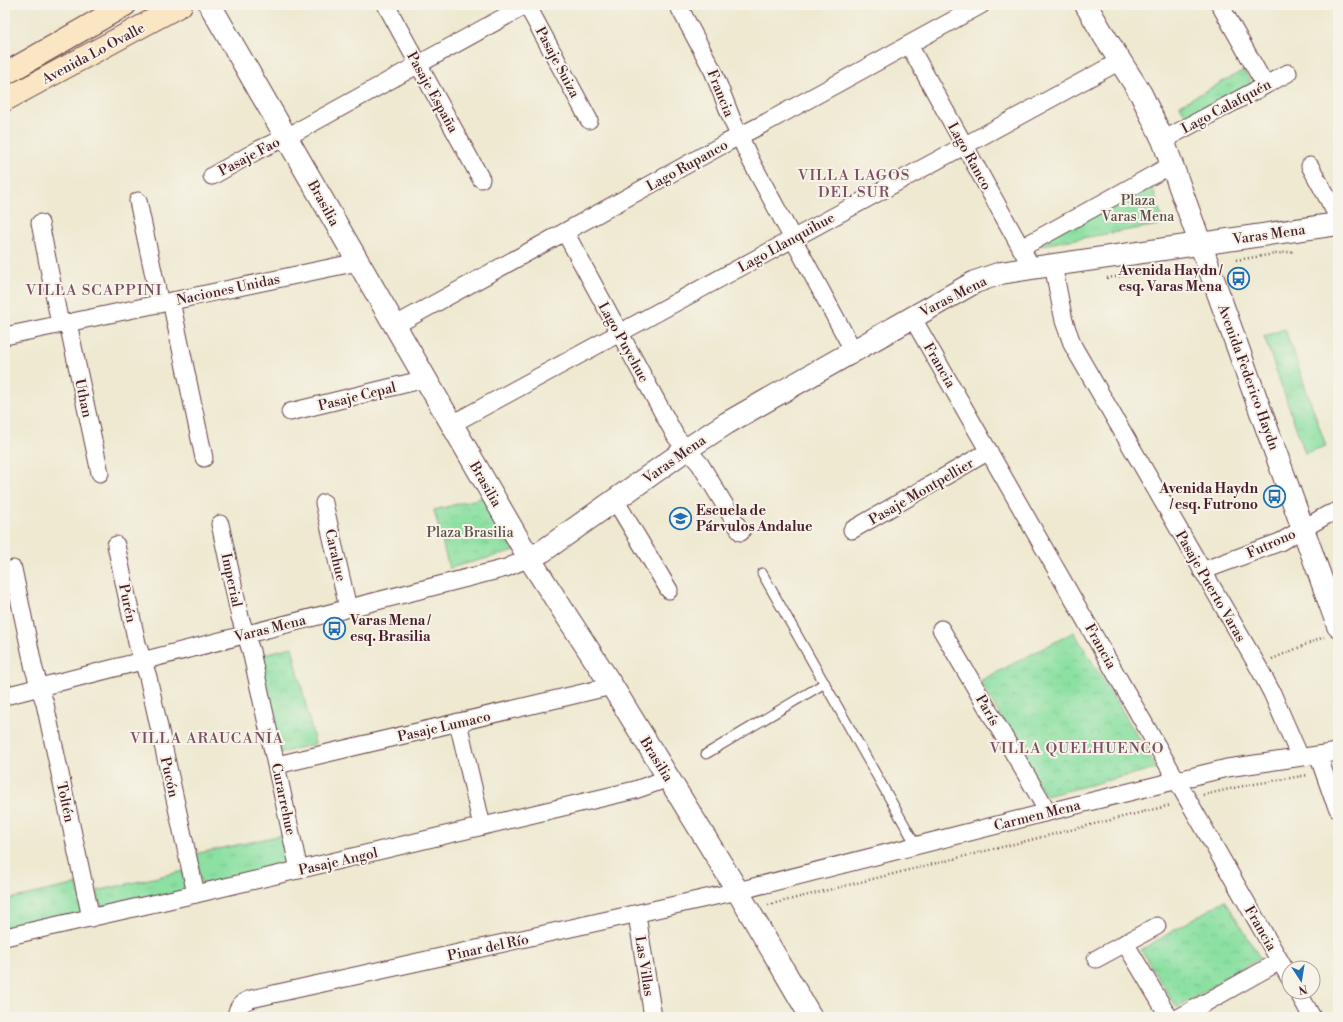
<svg xmlns="http://www.w3.org/2000/svg" width="1343" height="1022" viewBox="0 0 1343 1022" font-family="'Libre Bodoni',serif">
	<style>
		.grass { fill: url(#grass-tufts); stroke: #6a8066 }
		.park { fill: url(#park-crowns); stroke: #6a8066 }
		.lines { fill: none; stroke-linecap: round; stroke-linejoin: round }
		.service-casing { stroke: #633d44; stroke-width: 11 }
		.minor-casing { stroke: #633d44; stroke-width: 19 }
		.tertiary-casing { stroke: #633d44; stroke-width: 24 }
		.secondary-casing { stroke: #633d44; stroke-width: 24 }
		.path { stroke: #633d44; stroke-width: 2.5; stroke-dasharray: 1 3; stroke-linecap: butt }
		.service { stroke: #fff; stroke-width: 9 }
		.minor { stroke: #fff; stroke-width: 17 }
		.tertiary { stroke: #fff; stroke-width: 22 }
		.secondary { stroke: #fbe6c4; stroke-width: 22 }
		.labels { text-anchor: middle; stroke-width: 4; stroke-linejoin: round; paint-order: stroke }
		.street-label { font-size: 14px; fill: #4a1f2b; stroke: #f7f3e8 }
		.park-label { font-size: 14px; fill: #5a4f49; stroke: #f7f3e8 }
		.poi-label { font-size: 14px; font-weight: bold; fill: #4a1f2b; stroke: #f7f3e8; text-anchor: end }
		.neighbourhood-label { font-size: 15px; letter-spacing: 1px; fill: #7a5063; stroke: #f7f3e8 }
	</style>
	<defs>
		<pattern id="grass-tufts" width="24" height="20" patternUnits="userSpaceOnUse"><rect width="24" height="20" fill="#8be0a2"/><path d="M3 7l-1-3M5 7V3M7 7l1-3M15 17l-1-3M17 17v-4M19 17l1-3" fill="none" stroke="#79c08c"/></pattern>
		<pattern id="park-crowns" width="20" height="18" patternUnits="userSpaceOnUse"><rect width="20" height="18" fill="#8be0a2"/><path d="M2 6a3 3 0 1 1 6 0M12 15a3 3 0 1 1 6 0" fill="none" stroke="#79c08c"/></pattern>
	</defs>
	<rect width="100%" height="100%" fill="#f7f3e8"/>
	<filter id="ink" filterUnits="userSpaceOnUse"><feTurbulence type="fractalNoise" baseFrequency=".025" numOctaves="2"/><feDisplacementMap in="SourceGraphic" scale="8" xChannelSelector="R" yChannelSelector="G"/><feConvolveMatrix kernelMatrix="1 2 1 2 8 2 1 2 1" color-interpolation-filters="sRGB"/></filter>
	<filter id="wash" filterUnits="userSpaceOnUse"><feTurbulence type="fractalNoise" baseFrequency=".012" numOctaves="4" result="noise"/><feDisplacementMap in="SourceGraphic" scale="16" xChannelSelector="R" yChannelSelector="G"/><feGaussianBlur stdDeviation="0.9" result="paint"/><feColorMatrix in="noise" values="0 0 0 0 0 0 0 0 0 0 0 0 0 0 0 0 0 1.4 0 .05"/><feComposite in="paint" operator="in"/></filter>
	<g filter="url(#wash)">
		<rect width="100%" height="100%" fill="#eee9d0"/>
		<g class="grass">
			<path d="M1244 70 1253 87 1189 122 1180 105Z"/>
			<path d="M1285 329 1326 446 1305 453 1264 336Z"/>
			<path d="M283 835 290 867 202 886 195 854Z"/>
			<path d="M184 871 189 891 102 911 97 891Z"/>
			<path d="M77 884 84 916 5 933V900Z"/>
		</g>
		<g class="park">
			<path d="M1150 180 1164 224 1029 247Z"/>
			<path d="M485 497 515 551 449 568 434 510Z"/>
			<path d="M1074 632 1157 768 1046 796 980 681Z"/>
			<path d="M292 647 315 744 280 753 257 656Z"/>
			<path d="M1225 900 1260 958 1177 1008 1141 950Z"/>
		</g>
	</g>
	<g filter="url(#ink)">
		<g class="lines">
			<defs>
				<g id="service">
					<path d="M762 573 916 845"/>
					<path d="M706 754 825 683"/>
				</g>
				<g id="minor">
					<path d="M386 5 481 179"/>
					<path d="M527 5 589 120"/>
					<path d="M678 5 713 71 733 122 751 161 853 350"/>
					<path d="M1220 5 1265 85"/>
					<path d="M909 45 1032 268"/>
					<path d="M1163 140 1288 73"/>
					<path d="M1310 166 1338 217"/>
					<path d="M212 176 260 149 287 137 526 5"/>
					<path d="M138 201 160 304"/>
					<path d="M40 223 60 324"/>
					<path d="M565 232 676 437 700 464 741 532"/>
					<path d="M1021 248 1173 164"/>
					<path d="M1053 265 1064 321 1073 346 1260 670 1272 693 1300 757"/>
					<path d="M171 301 204 458"/>
					<path d="M912 317 1289 977"/>
					<path d="M68 323 100 473"/>
					<path d="M394 326 726 143 767 122 981 5"/>
					<path d="M5 336 358 262"/>
					<path d="M290 412 425 379"/>
					<path d="M452 424 1120 61"/>
					<path d="M615 500 669 590"/>
					<path d="M324 503 348 608"/>
					<path d="M220 524 240 617 251 651 299 870"/>
					<path d="M852 530 989 451"/>
					<path d="M116 545 137 643 148 677 196 894"/>
					<path d="M13 569 34 669 45 704 91 918"/>
					<path d="M1202 571 1280 542 1327 515 1338 511"/>
					<path d="M941 629 1048 812"/>
					<path d="M5 696 506 568 529 558"/>
					<path d="M458 722 482 826"/>
					<path d="M1318 755 1333 798 1338 809"/>
					<path d="M277 765 612 686"/>
					<path d="M637 915 653 1017"/>
					<path d="M5 937 196 894 635 790 669 778"/>
					<path d="M1125 943 1169 1017"/>
					<path d="M1096 959 1157 926"/>
					<path d="M1298 992 1312 1017"/>
					<path d="M236 1017C237 1007 241 1002 251 999L738 891 1048 812 1227 768 1338 752"/>
					<path d="M1180 1017 1280 961"/>
				</g>
				<g id="tertiary">
					<path d="M210 5 529 558 612 686 731 880 811 1017"/>
					<path d="M1086 5 1103 34 1141 94 1163 140 1338 626"/>
					<path d="M529 558 543 551 687 449 727 423 975 282 1001 273 1032 268 1338 224"/>
				</g>
				<g id="secondary">
					<path d="M5 74 125 5"/>
					<path d="M5 100 181 5"/>
				</g>
			</defs>
			<use href="#service" class="service-casing"/>
			<use href="#minor" class="minor-casing"/>
			<use href="#tertiary" class="tertiary-casing"/>
			<use href="#secondary" class="secondary-casing"/>
			<g class="path">
				<path d="M1236 260 1295 251"/>
				<path d="M1107 278 1183 268"/>
				<path d="M1272 659 1324 637"/>
				<path d="M1203 795 1243 786 1308 775"/>
				<path d="M768 905 1171 805"/>
			</g>
			<use href="#service" class="service"/>
			<use href="#minor" class="minor"/>
			<use href="#tertiary" class="tertiary"/>
			<use href="#secondary" class="secondary"/>
		</g>
	</g>
	<defs>
		<symbol id="bus-ring" viewBox="-11 -11 22 22"><circle r="9.5" fill="#f7f3e8" stroke="#1f6fb2" stroke-width="1.5"/><path d="M-5-6H5V4H4V6H2V4H-2V6H-4V4H-5ZM-3.5-4V0h7V-4ZM-3.5 1.2v1.5H-2V1.2ZM2 1.2v1.5H3.5V1.2Z" fill="#1f6fb2"/></symbol>
		<symbol id="school-ring" viewBox="-11 -11 22 22"><circle r="9.5" fill="#f7f3e8" stroke="#1f6fb2" stroke-width="1.5"/><path d="M0-5L7-2L0 1L-7-2ZM-4 1L0 2.5L4 1V4Q0 6-4 4Z" fill="#1f6fb2"/></symbol>
	</defs>
	<g fill-rule="evenodd">
		<use href="#bus-ring" x="1226" y="266" width="25" height="25"/>
		<use href="#bus-ring" x="1262" y="484" width="25" height="25"/>
		<use href="#school-ring" x="668" y="506" width="25" height="25"/>
		<use href="#bus-ring" x="322" y="616" width="25" height="25"/>
	</g>
	<g class="labels">
		<g class="street-label">
			<text transform="translate(93 53) rotate(-28)" y="5">Avenida Lo Ovalle</text>
			<text transform="translate(558 62) rotate(62)" y="5">Pasaje Suiza</text>
			<text transform="translate(433 92) rotate(61)" y="5">Pasaje España</text>
			<text transform="translate(721 93) rotate(68)" y="5">Francia</text>
			<text transform="translate(1226 106) rotate(-28)" y="5">Lago Calafquén</text>
			<text transform="translate(249 156) rotate(-28)" y="5">Pasaje Fao</text>
			<text transform="translate(970 156) rotate(61)" y="5">Lago Ranco</text>
			<text transform="translate(687 165) rotate(-29)" y="5">Lago Rupanco</text>
			<text transform="translate(324 203) rotate(61)" y="5">Brasilia</text>
			<text transform="translate(1269 234) rotate(-8)" y="5">Varas Mena</text>
			<text transform="translate(786 242) rotate(-29)" y="5">Lago Llanquihue</text>
			<text transform="translate(228 289) rotate(-12)" y="5">Naciones Unidas</text>
			<text transform="translate(953 296) rotate(-27)" y="5">Varas Mena</text>
			<text transform="translate(624 342) rotate(61)" y="5">Lago Puyehue</text>
			<text transform="translate(940 365) rotate(60)" y="5">Francia</text>
			<text transform="translate(1249 377) rotate(70)" y="5">Avenida Federico Haydn</text>
			<text transform="translate(357 396) rotate(-14)" y="5">Pasaje Cepal</text>
			<text transform="translate(84 398) rotate(78)" y="5">Uthan</text>
			<text transform="translate(674 459) rotate(-35)" y="5">Varas Mena</text>
			<text transform="translate(486 484) rotate(60)" y="5">Brasilia</text>
			<text transform="translate(921 491) rotate(-30)" y="5">Pasaje Montpellier</text>
			<text transform="translate(1271 543) rotate(-24)" y="5">Futrono</text>
			<text transform="translate(336 555) rotate(77)" y="5">Carahue</text>
			<text transform="translate(232 580) rotate(78)" y="5">Imperial</text>
			<text transform="translate(1211 586) rotate(60)" y="5">Pasaje Puerto Varas</text>
			<text transform="translate(128 603) rotate(78)" y="5">Purén</text>
			<text transform="translate(270 628) rotate(-14)" y="5">Varas Mena</text>
			<text transform="translate(1101 646) rotate(61)" y="5">Francia</text>
			<text transform="translate(988 710) rotate(60)" y="5">París</text>
			<text transform="translate(444 726) rotate(-13)" y="5">Pasaje Lumaco</text>
			<text transform="translate(657 759) rotate(58)" y="5">Brasilia</text>
			<text transform="translate(170 777) rotate(77)" y="5">Pucón</text>
			<text transform="translate(284 799) rotate(78)" y="5">Curarrehue</text>
			<text transform="translate(66 802) rotate(78)" y="5">Toltén</text>
			<text transform="translate(1037 815) rotate(-14)" y="5">Carmen Mena</text>
			<text transform="translate(338 861) rotate(-13)" y="5">Pasaje Angol</text>
			<text transform="translate(1261 928) rotate(60)" y="5">Francia</text>
			<text transform="translate(488 947) rotate(-12)" y="5">Pinar del Río</text>
			<text transform="translate(645 966) rotate(81)" y="5">Las Villas</text>
		</g>
		<g class="park-label">
			<text x="1138" y="205">Plaza<tspan x="1138" dy="16">Varas Mena</tspan></text>
			<text x="470" y="537">Plaza Brasilia</text>
		</g>
		<g class="poi-label">
			<text x="1222" y="275">Avenida Haydn /<tspan x="1222" dy="16">esq. Varas Mena</tspan></text>
			<text x="1258" y="493">Avenida Haydn<tspan x="1258" dy="16">/ esq. Futrono</tspan></text>
			<text x="696" y="515" text-anchor="start">Escuela de<tspan x="696" dy="16">Párvulos Andalue</tspan></text>
			<text x="350" y="625" text-anchor="start">Varas Mena /<tspan x="350" dy="16">esq. Brasilia</tspan></text>
		</g>
		<g class="neighbourhood-label">
			<text x="854" y="180">VILLA LAGOS<tspan x="854" dy="17">DEL SUR</tspan></text>
			<text x="94" y="295">VILLA SCAPPINI</text>
			<text x="207" y="743">VILLA ARAUCANÍA</text>
			<text x="1077" y="753">VILLA QUELHUENCO</text>
		</g>
	</g>
	<rect width="1343" height="1022" fill="none" stroke="#f7f3e8" stroke-width="20"/>
	<g transform="translate(1301 980) rotate(168)"><circle r="19" fill="#f7f3e8" stroke="#b29e9c"/>
	<path d="M0-3L7 15L0 10L-7 15Z" fill="#1f6fb2"/>
	<text y="-6" font-size="11" font-weight="bold" text-anchor="middle" fill="#4a1f2b">N</text>
	</g>
</svg>
